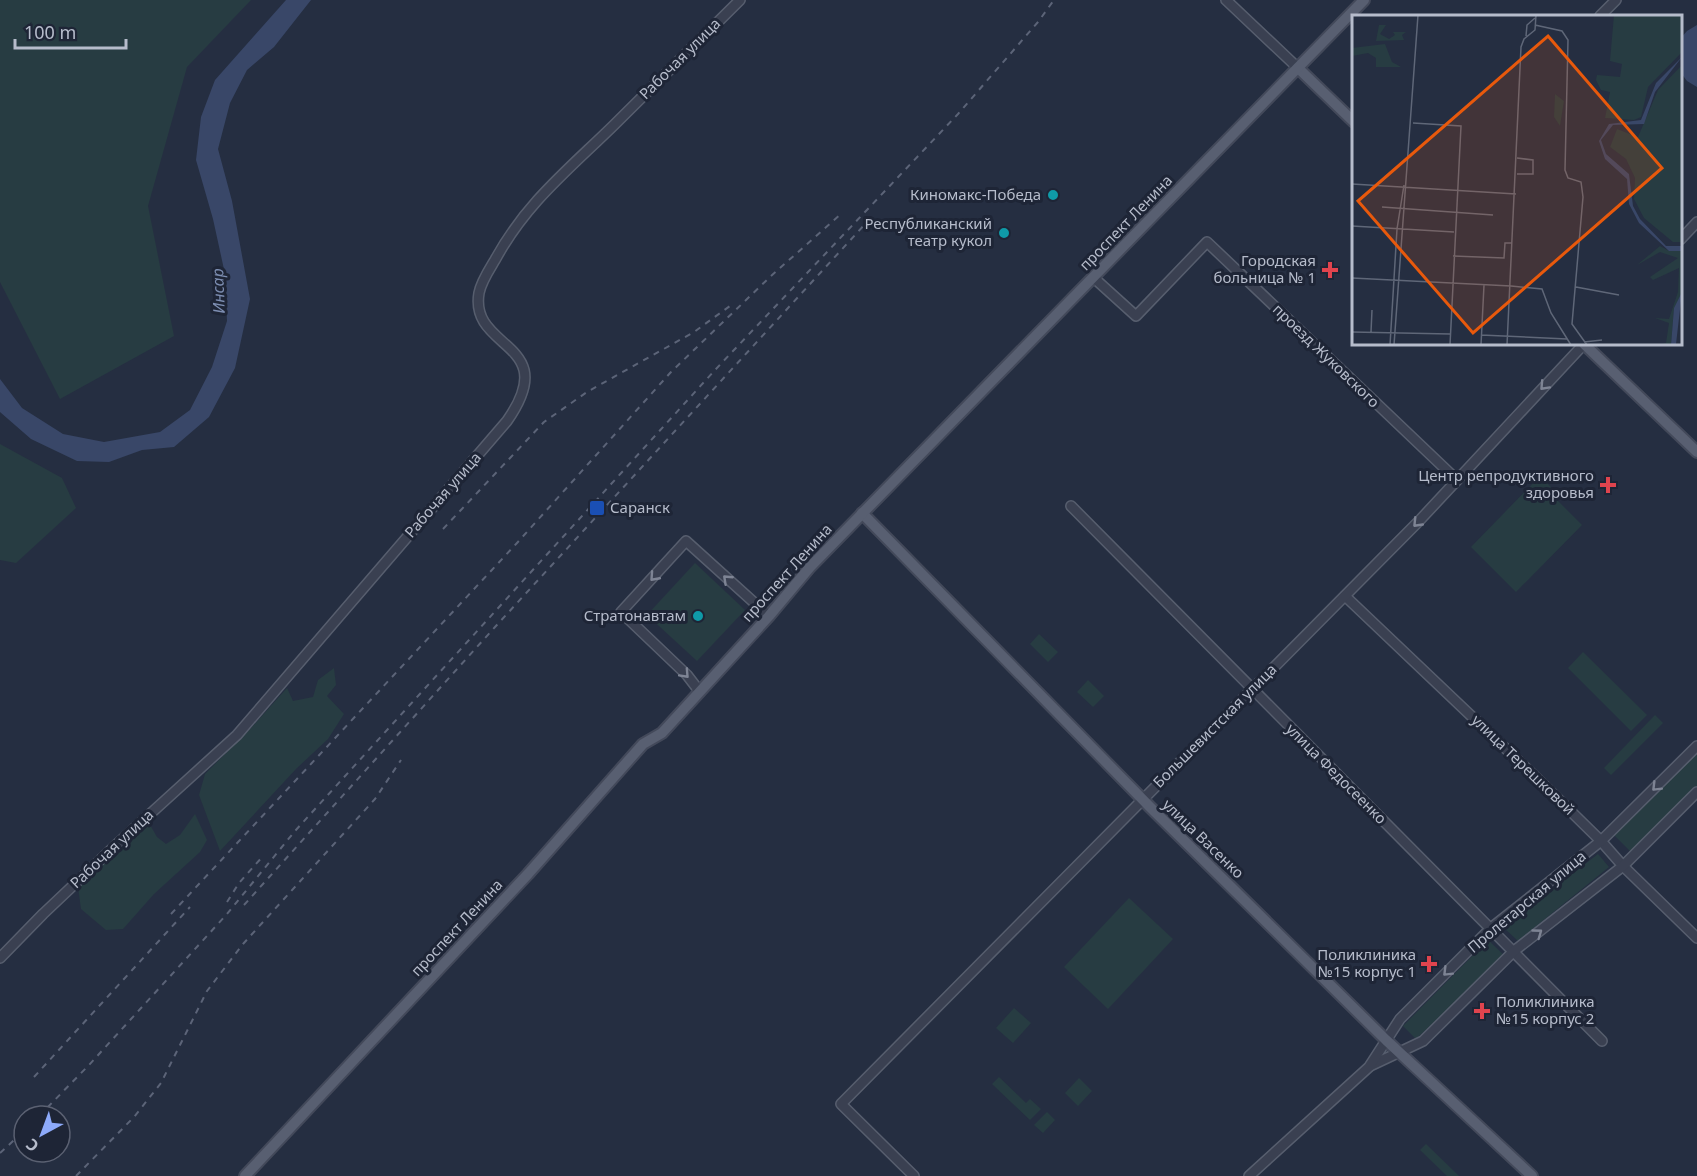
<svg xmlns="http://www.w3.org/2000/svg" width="1697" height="1176" viewBox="0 0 1697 1176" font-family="'Noto Sans',sans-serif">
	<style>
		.green { fill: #273c42 }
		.water { fill: #394768 }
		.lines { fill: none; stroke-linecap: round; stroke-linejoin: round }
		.minor-casing { stroke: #575e6e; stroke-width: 12 }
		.major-casing { stroke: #43495a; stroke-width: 14 }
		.minor { stroke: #3a4051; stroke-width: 9 }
		.major { stroke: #585f71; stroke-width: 10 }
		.rail { stroke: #5c6478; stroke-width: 2; stroke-dasharray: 6 6; stroke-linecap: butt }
		.oneway { stroke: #7e8494 }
		.culture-dot { fill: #0f9aa8; stroke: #1e2536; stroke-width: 2 }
		.health-dot { fill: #e0444e; stroke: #1e2536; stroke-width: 2 }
		.transit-dot { fill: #1a4fb4; stroke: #1e2536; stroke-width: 2 }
		.labels { text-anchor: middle; stroke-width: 6; stroke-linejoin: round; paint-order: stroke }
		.street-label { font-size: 15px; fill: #b6bccb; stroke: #1e2536 }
		.poi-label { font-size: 15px; fill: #b6bccb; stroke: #1e2536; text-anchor: end }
		.water-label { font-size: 16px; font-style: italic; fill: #7d8eb2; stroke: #1e2536 }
		.inset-road { fill: none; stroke: #5f6778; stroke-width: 1.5 }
		.view { fill: #e8590c; fill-opacity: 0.15; stroke: #e8590c; stroke-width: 3 }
		.inset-edge { fill: none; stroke: #b6bccb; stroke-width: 3 }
	</style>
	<rect width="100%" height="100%" fill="#252e41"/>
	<g class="green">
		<path d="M0 0H251L187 67 148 206 174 336 60 399 0 282Z"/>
		<path d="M0 444 62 478 76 508 16 563 0 560Z"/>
		<path d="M1540 476 1554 490 1551 494 1582 525 1516 592 1471 547Z"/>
		<path d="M695 563 745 610 697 661 647 615Z"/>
		<path d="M1039 634 1058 652 1048 662 1030 644Z"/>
		<path d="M1583 652 1647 715 1631 731 1568 668Z"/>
		<path d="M334 668 336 685 327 696 344 714 328 739 296 769 220 851 199 795 205 774 251 728 287 688 293 701 313 697 318 680Z"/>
		<path d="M1088 680 1104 696 1093 707 1077 692Z"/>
		<path d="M1655 715 1663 723 1611 775 1604 768Z"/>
		<path d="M1697 752V786L1631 852 1614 835Z"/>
		<path d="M195 814 207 840 200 852 154 894 123 929 106 930 81 909 78 887 149 823 157 837 166 844 180 835Z"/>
		<path d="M1598 854 1609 867 1518 941 1503 927Z"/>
		<path d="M1129 898 1173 939 1108 1009 1064 967Z"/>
		<path d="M1488 940 1505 956 1416 1039 1403 1026Z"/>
		<path d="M1014 1008 1031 1023 1013 1043 996 1028Z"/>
		<path d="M999 1077 1026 1103 1030 1099 1041 1109 1030 1120 992 1084Z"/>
		<path d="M1079 1078 1092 1091 1078 1106 1065 1093Z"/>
		<path d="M1047 1112 1055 1120 1043 1133 1034 1125Z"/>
		<path d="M1426 1144 1459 1176H1447L1420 1150Z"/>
	</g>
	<g class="water">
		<path d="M286 0H311L274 47 247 70 230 103 218 149 232 201 250 299 235 368 209 417 174 447 142 450 109 462 77 461 31 439 0 412V379L22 408 63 434 104 442 160 432 190 410 212 367 227 321 225 274 213 219 196 160 201 117 215 80Z"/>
		<path d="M1697 25V87L1687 81 1681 73 1680 39 1687 31Z"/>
	</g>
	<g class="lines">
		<defs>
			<g id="minor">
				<path d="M1226 0 1298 68"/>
				<path d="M1600 16 1616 0"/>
				<path d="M1680 240 1697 222"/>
				<path d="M1094 278 1136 316 1207 242 1457 480"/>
				<path d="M1071 506 1602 1041"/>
				<path d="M1345 596 1545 786 1601 841 1623 866 1697 938"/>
				<path d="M700 692 687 675 621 612 686 541 769 616"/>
				<path d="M0 958 43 914 117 844 237 735 507 421C563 341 469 351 479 293 481 282 489 270 495 260 526 203 568 170 614 125 656 83 698 42 740 0"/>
				<path d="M1370 1066 1423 1041 1514 951 1623 866 1697 792"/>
				<path d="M914 1176 841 1104 1419 521 1584 344"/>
				<path d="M1249 1176 1369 1067 1400 1019 1491 928 1601 841 1697 746"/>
			</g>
			<g id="major">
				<path d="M1298 68 1354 122"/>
				<path d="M1584 344 1697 452"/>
				<path d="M862 513 1150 807 1386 1040 1532 1176"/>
				<path d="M245 1176 528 874 643 744 662 733 769 616 810 567 1364 0"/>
			</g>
		</defs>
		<use href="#minor" class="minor-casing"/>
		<use href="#major" class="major-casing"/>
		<use href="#minor" class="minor"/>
		<use href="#major" class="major"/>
		<g class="rail">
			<path d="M443 529 544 422 587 392 694 332 734 303"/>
			<path d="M227 902 239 883 264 855"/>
			<path d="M244 905 495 627 867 222"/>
			<path d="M171 914 517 543 671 372 771 276 841 214"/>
			<path d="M34 1077 190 907"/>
			<path d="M39 1116 89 1065 227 914 295 831 715 370 958 114 1038 22 1054 0"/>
			<path d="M0 1153 24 1131"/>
			<path d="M76 1176 134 1117 161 1083 207 991 243 944 375 799 401 760"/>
		</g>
	</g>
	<defs><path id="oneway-chevron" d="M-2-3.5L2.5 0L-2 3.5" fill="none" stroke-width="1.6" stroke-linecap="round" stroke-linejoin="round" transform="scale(1.5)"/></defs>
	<g class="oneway">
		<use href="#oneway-chevron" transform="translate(1544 386) rotate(133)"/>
		<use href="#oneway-chevron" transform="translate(1417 523) rotate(134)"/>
		<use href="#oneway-chevron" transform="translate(654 577) rotate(132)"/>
		<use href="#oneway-chevron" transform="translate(727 579) rotate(-137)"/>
		<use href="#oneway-chevron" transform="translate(685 674) rotate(47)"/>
		<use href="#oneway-chevron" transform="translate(1656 787) rotate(135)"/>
		<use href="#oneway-chevron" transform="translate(1538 933) rotate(-36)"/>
		<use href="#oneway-chevron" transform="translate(1447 972) rotate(135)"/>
	</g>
	<g class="culture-dot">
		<circle cx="1053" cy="195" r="6"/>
		<circle cx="1004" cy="233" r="6"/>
		<circle cx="698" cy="616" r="6"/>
	</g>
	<g class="health-dot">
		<path d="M1327 261h6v6h6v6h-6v6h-6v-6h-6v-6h6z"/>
		<path d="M1605 476h6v6h6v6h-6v6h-6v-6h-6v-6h6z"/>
		<path d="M1426 955h6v6h6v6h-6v6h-6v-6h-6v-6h6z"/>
		<path d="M1479 1002h6v6h6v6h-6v6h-6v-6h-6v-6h6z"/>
	</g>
	<rect class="transit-dot" x="589" y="500" width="16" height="16" rx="3"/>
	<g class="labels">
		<g class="street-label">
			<text transform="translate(680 59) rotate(-45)" y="5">Рабочая улица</text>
			<text transform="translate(1126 223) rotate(-46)" y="5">проспект Ленина</text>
			<text transform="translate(1326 356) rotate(44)" y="5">проезд Жуковского</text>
			<text transform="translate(443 495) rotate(-49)" y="5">Рабочая улица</text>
			<text transform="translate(787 573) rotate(-48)" y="5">проспект Ленина</text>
			<text transform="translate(1215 726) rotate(-45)" y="5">Большевистская улица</text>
			<text transform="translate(1523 765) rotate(44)" y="5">улица Терешковой</text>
			<text transform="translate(1336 774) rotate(45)" y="5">улица Федосеенко</text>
			<text transform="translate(1203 839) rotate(44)" y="5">улица Васенко</text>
			<text transform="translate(112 849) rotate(-43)" y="5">Рабочая улица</text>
			<text transform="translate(1527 902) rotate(-40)" y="5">Пролетарская улица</text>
			<text transform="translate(457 928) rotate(-47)" y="5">проспект Ленина</text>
		</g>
		<g class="poi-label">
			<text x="1041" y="200">Киномакс-Победа</text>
			<text x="992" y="229">Республиканский<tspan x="992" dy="17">театр кукол</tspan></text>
			<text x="1316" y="266">Городская<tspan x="1316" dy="17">больница № 1</tspan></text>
			<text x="1594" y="481">Центр репродуктивного<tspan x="1594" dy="17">здоровья</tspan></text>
			<text x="610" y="513" text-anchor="start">Саранск</text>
			<text x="686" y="621">Стратонавтам</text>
			<text x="1416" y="960">Поликлиника<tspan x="1416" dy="17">№15 корпус 1</tspan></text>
			<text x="1496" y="1007" text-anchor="start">Поликлиника<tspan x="1496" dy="17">№15 корпус 2</tspan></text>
		</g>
		<g class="water-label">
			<text transform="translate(218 291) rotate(-92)" y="6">Инсар</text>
		</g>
	</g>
	<g transform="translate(1352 15)">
		<rect width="330" height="330" fill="#252e41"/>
		<path d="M262 0H330V37L296 72 289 102 282 105 253 103 258 77 249 75 244 65 245 60 268 62 270 49 258 46ZM27 10H34L28 19 37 24 43 20 41 17H54L50 20 52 25 24 26ZM33 29 40 47 49 52H24V43L16 38 0 41V33ZM330 50V227H321L292 203 282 184 283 163 274 144 258 132 265 114 286 122 306 75ZM203 79 212 86 208 111 202 102ZM308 231 317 236H330V277L322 293 319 330H305L314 328 317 308 303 303 317 304 326 277 327 253 301 265 298 262 326 243 308 237 285 250Z" fill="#273c42"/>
		<path d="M330 42 303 77 292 109 261 110 249 125 254 139 277 159 281 191 288 204 314 231H330V236H317L287 208 277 189 275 164 253 144 247 126 257 109 289 105 304 68ZM330 277 324 329 319 330 322 293Z" fill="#394768"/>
		<path class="inset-road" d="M183 10 210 16 216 25 213 155 216 163 229 167 231 182 220 309 235 330M174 21 175 10 183 3M61 108 109 111 98 330M165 159H181V145L165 143M0 169 164 179M30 192 141 200M0 211 102 217M101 241 152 243 153 228H160M0 263 159 271M159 271 190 274 199 298 219 330M224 272 267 280M0 317 98 319M19 317 20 295M129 320 215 324M232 327 250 325M38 330 45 214 52 170M42 330 66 0M129 330 132 270M155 330 169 32 172 24 183 15 184 0"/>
		<path class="view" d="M196 21 310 153 121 318 6 186Z"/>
		<rect width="330" height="330" class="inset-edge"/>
	</g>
	<g transform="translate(42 1134) rotate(221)"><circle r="28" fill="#1e2536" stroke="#5b6172" stroke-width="1.5"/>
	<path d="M0-4.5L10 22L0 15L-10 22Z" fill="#8daafa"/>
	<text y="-9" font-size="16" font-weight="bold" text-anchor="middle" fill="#b6bccb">С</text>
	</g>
	<path d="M15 39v9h111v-9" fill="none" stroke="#b6bccb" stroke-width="3"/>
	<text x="24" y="39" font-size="18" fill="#b6bccb" stroke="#1e2536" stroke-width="4.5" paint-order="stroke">100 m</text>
</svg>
